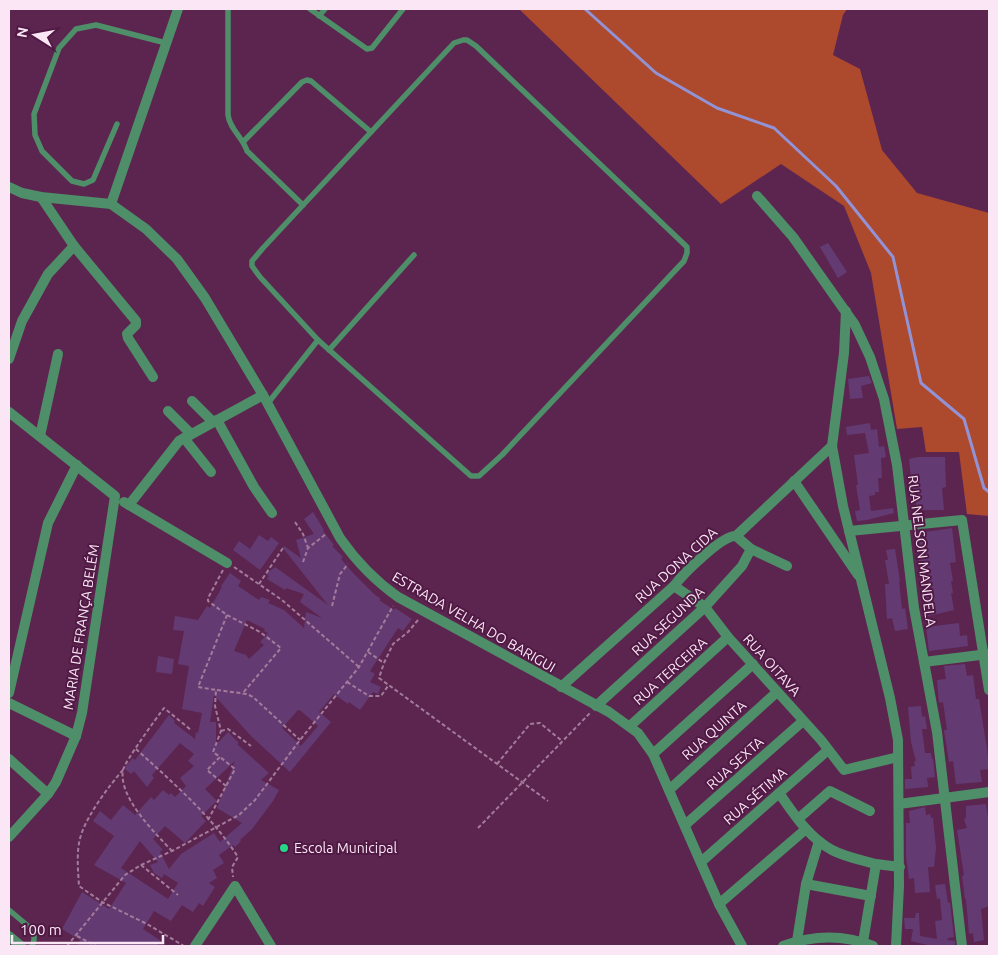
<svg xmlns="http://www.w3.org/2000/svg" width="998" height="955" viewBox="0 0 998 955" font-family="Ubuntu,sans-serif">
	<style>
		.forest { fill: #ad492d }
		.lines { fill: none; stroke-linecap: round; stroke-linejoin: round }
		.stream { stroke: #9293d6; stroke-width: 3 }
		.building { fill: #633b72; fill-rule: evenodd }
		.path { stroke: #a47c9b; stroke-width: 2; stroke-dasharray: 4 2.5; stroke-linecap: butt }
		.service { stroke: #4e8e68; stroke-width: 5.5 }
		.minor { stroke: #4e8e68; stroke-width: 10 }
		.tertiary { stroke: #4e8e68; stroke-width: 10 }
		.poi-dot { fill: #24d886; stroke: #501a45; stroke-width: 2 }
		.labels { text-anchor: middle; stroke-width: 4; stroke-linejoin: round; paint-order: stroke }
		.street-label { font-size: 14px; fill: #fbe6f5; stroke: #501a45 }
		.poi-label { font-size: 14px; fill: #fbe6f5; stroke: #501a45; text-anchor: start }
	</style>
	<rect width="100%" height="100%" fill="#5c2550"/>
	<path class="forest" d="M519 9H847L843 15 833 55 860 69 882 150 917 193 989 213V516L967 514 959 452H926L922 427 897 429 871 273 844 206 781 164 721 204Z"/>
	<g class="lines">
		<path class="stream" d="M585 9 656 73 717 108 774 128 836 186 893 257 921 383 964 419 984 488 989 492"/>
	</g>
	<g class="building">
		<path d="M828 243 847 272 838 278 820 247Z"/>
		<path d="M869 376 872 383 861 386 863 398 850 399 848 379Z"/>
		<path d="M870 423 871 430 877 429 879 447 884 446 886 457 881 458 882 478H878L879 492H875V495L869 496 871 511 893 508 894 513 867 520 857 521 855 511 860 510 856 485H858L854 455 869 453 865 433 847 435 846 427Z"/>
		<path d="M918 457H945L946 487 942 488 944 510H917L913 486H912L909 459Z"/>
		<path d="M313 512 324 530 323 531 334 545 332 546 343 557 341 559 354 574 374 594 381 599 379 600 394 610 395 608 412 619 403 631 398 628 370 671 375 674 370 682 381 687 378 694 373 692 360 710 349 702 348 704 334 694 319 712 331 722 290 772 251 736 214 695 210 722H216V745L228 732 239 743 237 744 269 773 261 780 279 790 273 801 252 829 240 840 241 841 235 847 233 845 219 855 224 863 213 870 217 878 209 883 215 887 203 906 199 903 193 912 182 905 171 921 154 911 143 929 161 941 157 946H77L80 940 62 929 82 892 109 909 126 883 94 865 114 836 93 821 100 811 111 820 123 805 135 815 151 797 154 800 163 790 169 795 171 793 175 797 186 786 180 778 194 766 188 761 194 754 180 743 152 775 154 778 147 787 134 771 131 774 124 768 133 758 135 760 169 715 175 721 174 723 195 739 196 732 198 733 202 713 182 709 189 666 178 664 184 631 173 630 175 616 198 620 207 606 210 608 222 587 221 586 230 573 241 581 238 586 259 600 261 597 270 600 268 603 284 610 304 628 306 612 322 618 300 602 304 594 286 588 285 590 267 579 269 576 266 574 275 567 328 605 283 548 284 546 301 558 296 540 314 534 304 519ZM247 620 265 629 264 631 268 633 260 642 264 645 249 659 246 655 234 651ZM298 710 301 711 318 726 301 746 282 728ZM235 761 217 808 242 823 220 842 214 833 181 854 169 869 160 852 163 850 153 839 165 826 185 843 206 821 201 816 217 801 205 789ZM140 841 158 862 150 865 154 873 162 878 164 874 178 883 168 899 121 868Z"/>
		<path d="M952 528 956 562 950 563 953 581H951L953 593H951L954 610 924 617 922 603 927 602 916 545 920 544 919 533Z"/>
		<path d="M259 535 268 541 271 537 279 543 260 570 233 550 239 541 250 549Z"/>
		<path d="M895 549 900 581H899L902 609 905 608 908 629 895 631 892 618 887 619 885 584H889L885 560H888L886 550Z"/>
		<path d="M959 623 960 636 967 635 968 646 929 651 926 627Z"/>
		<path d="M158 656 174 659 172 674 156 672Z"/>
		<path d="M965 664 967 676 973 675 976 699H979L987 749 989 769 980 770 982 782 956 784 953 761 949 762 944 730H947L943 702 939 703 937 680 946 679 944 666Z"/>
		<path d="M921 706 922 717 925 716 927 729H922L925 753H931L932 759H933L935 777 927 778 928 787 905 789V779H912L911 767 915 766 914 761H916L911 742 908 707Z"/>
		<path d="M986 804 989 825V906L981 909 984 940 974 942 973 933 969 934 966 899H965L962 876 964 875 957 830 967 828 964 819 966 818V806Z"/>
		<path d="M925 807 926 815 930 814 931 818H933L936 848 934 867H928L930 892 915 893 914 878 909 879 906 856V823H910L909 811Z"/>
		<path d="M945 884 948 903 950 902 954 937 948 938 947 940 955 941V946H931L911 941 913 929H905L904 918H915L916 913H919L920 936 937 939 935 921 942 920 940 898 937 899 935 885Z"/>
	</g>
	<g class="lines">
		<g class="path">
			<path d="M295 522 303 534 308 548"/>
			<path d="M303 562 308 548 326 534"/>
			<path d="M234 567 282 600 359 667"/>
			<path d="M223 570 208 598V601L227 615 260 632 281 648 242 694"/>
			<path d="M259 584 283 548"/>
			<path d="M332 606 340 574 348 564"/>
			<path d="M418 620 408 632 393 644 384 663 379 678 548 801"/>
			<path d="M368 652 384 663"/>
			<path d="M347 682 369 696H381L388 686"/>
			<path d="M217 690 247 694 253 697 300 740"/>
			<path d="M221 731 228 729 251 746"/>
			<path d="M136 749C172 782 211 815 238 857L232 867 233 877"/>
			<path d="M497 764 530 724 540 723 562 741"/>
			<path d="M123 770C108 787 88 814 81 835 76 850 78 870 79 886L102 902 147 924 184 946"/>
			<path d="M226 786 207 770 220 757 213 752 221 731 215 706 216 690 198 687 227 615"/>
			<path d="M208 820 235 769 220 757"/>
			<path d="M478 828 590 713"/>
			<path d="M172 851C155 833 118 797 123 770 124 763 157 717 164 708L191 730"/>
			<path d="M141 865 178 895"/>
			<path d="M77 936 96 946"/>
			<path d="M67 946 125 875 141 865 172 851 239 815 255 800 300 740 359 667 393 606"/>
		</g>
		<g class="service">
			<path d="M228 9V115C230 130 243 137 247 151L303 205"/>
			<path d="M310 9 367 49 372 48 403 9"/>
			<path d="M319 16 325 9"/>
			<path d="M463 40H467L476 46 687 247V253L684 261 502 455 479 476H471L318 340 260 277 252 266V261L263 248 454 43Z"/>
			<path d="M117 124 93 180 84 184 72 181 42 151 35 135 34 114 59 48 76 29 96 25 166 43"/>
			<path d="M244 141 302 82 307 80 311 81 371 132"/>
			<path d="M329 350 414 255"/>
			<path d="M268 403 318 340"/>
			<path d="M9 910 34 931V940L32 946"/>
		</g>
		<g class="minor">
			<path d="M757 196 793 237 855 325 870 357 884 399 897 465 914 608 937 732 962 946"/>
			<path d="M41 197 74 246 136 321V325L127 334 128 338 153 377"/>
			<path d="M846 311 844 353 832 446 843 506 890 698 898 740 899 886 896 946"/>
			<path d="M9 359 22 321 48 274 74 246"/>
			<path d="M192 401 213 422"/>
			<path d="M168 411 191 434"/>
			<path d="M9 412 115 496 82 713 76 736 9 703"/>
			<path d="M217 420 254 487 272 513"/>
			<path d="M40 436 58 354"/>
			<path d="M184 438 211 472"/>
			<path d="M794 481 858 575"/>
			<path d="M124 502 227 563"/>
			<path d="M129 505 179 441 263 395"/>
			<path d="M849 531 962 520 989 690"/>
			<path d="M736 536 751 549 787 566"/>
			<path d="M674 586 705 607 728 637 821 740 844 770 898 757"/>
			<path d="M924 662 988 654"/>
			<path d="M561 687 674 586C683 574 722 535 736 536L832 446"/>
			<path d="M9 693 48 523 77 465"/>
			<path d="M596 706 705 607 742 566 751 549"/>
			<path d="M630 726 728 637"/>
			<path d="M653 754 753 664"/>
			<path d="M9 759 48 794"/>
			<path d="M669 790 777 692"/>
			<path d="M779 793C794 814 808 837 832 850 845 857 861 860 876 864L863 942"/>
			<path d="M899 804 989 792"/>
			<path d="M798 819 830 791 870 811"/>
			<path d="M685 825 803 721"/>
			<path d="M9 837 48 794 56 782 76 736"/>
			<path d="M701 862 828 750"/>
			<path d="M876 864 900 867"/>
			<path d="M806 884 871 896"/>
			<path d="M719 904 806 829"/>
			<path d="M9 936 21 946"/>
			<path d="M797 941 806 884 819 841"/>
			<path d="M195 946 235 886 271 946"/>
		</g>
		<g class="tertiary">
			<path d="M9 187 22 193 41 197 111 204 146 229 177 259 205 298 263 395 340 538C356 561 374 580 398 597L609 712 638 733 653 754 719 904 742 946"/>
			<path d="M111 204 178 9"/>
			<path d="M783 946C813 935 843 934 873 946"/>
		</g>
	</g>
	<circle class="poi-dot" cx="284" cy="848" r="5"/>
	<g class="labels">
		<g class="street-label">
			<text transform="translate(922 551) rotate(83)" y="5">RUA NELSON MANDELA</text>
			<text transform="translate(676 565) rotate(-42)" y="5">RUA DONA CIDA</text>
			<text transform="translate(668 621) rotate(-43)" y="5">RUA SEGUNDA</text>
			<text transform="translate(474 622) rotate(30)" y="5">ESTRADA VELHA DO BARIGUI</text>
			<text transform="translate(81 627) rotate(-81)" y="5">MARIA DE FRANÇA BELÉM</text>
			<text transform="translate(772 665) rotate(48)" y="5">RUA OITAVA</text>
			<text transform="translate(670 671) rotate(-42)" y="5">RUA TERCEIRA</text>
			<text transform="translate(714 730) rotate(-42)" y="5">RUA QUINTA</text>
			<text transform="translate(735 763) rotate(-42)" y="5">RUA SEXTA</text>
			<text transform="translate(755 796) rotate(-41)" y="5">RUA SÉTIMA</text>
		</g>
		<g class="poi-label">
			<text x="294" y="853">Escola Municipal</text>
		</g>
	</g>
	<rect width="998" height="955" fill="none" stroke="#fbe6f5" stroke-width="20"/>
	<g transform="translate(35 35) rotate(281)" stroke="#501a45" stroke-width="4" paint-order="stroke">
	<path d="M0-4L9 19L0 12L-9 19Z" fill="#fbe6f5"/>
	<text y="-8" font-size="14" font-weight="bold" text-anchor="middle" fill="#fbe6f5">N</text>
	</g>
	<path d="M12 935v8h151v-8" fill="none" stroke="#fbe6f5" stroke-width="2.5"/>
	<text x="20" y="935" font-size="15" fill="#fbe6f5" stroke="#501a45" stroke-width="4" paint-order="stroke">100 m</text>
</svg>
